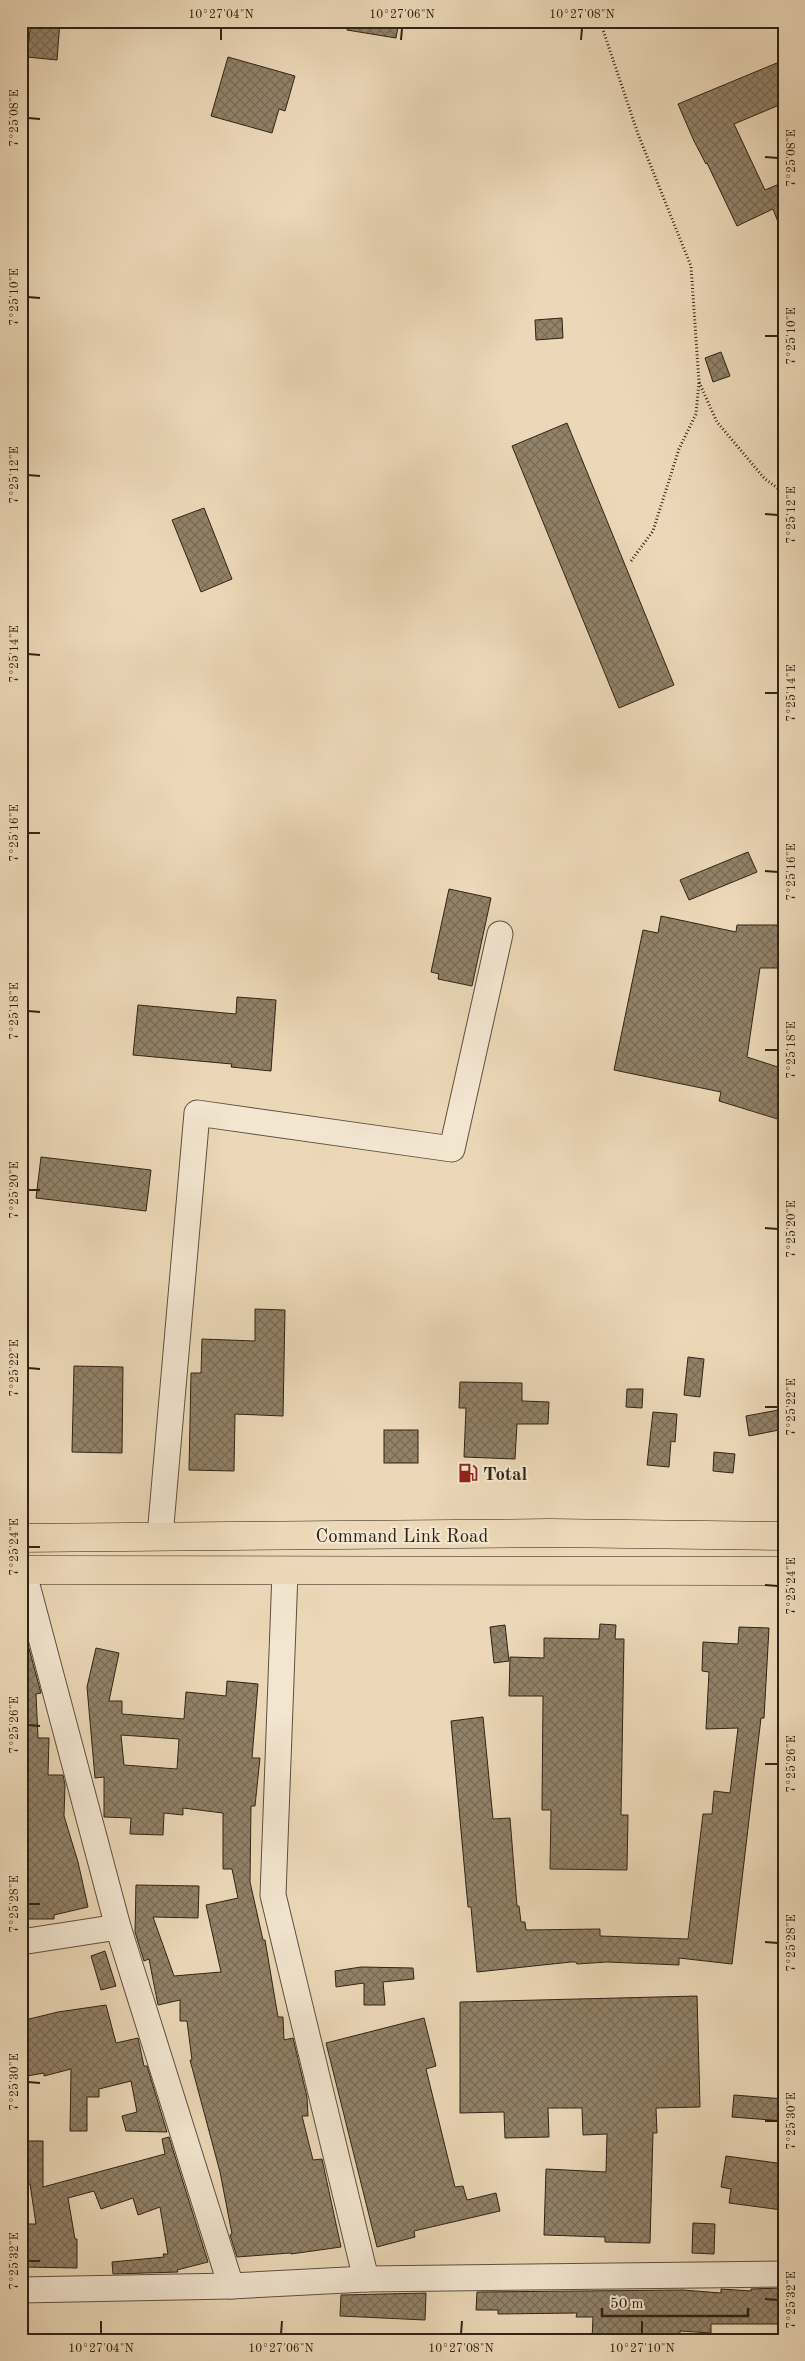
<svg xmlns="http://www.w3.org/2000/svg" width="805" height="2361" viewBox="0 0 805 2361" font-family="'Old Standard TT',serif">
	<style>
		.building { fill: url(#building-cross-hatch); stroke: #302414; fill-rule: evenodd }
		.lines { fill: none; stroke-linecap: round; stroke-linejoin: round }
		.minor-casing { stroke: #5f513d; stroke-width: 27 }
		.major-casing { stroke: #302414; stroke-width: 29 }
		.path { stroke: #302414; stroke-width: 3; stroke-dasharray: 1 2.5; stroke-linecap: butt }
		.minor { stroke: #f3e6d1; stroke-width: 25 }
		.major { stroke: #ecd8b8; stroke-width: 28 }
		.ticks { fill: none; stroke: #302414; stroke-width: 2 }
		.labels { text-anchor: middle; stroke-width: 4.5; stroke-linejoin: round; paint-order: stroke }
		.poi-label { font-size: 19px; font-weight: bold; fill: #302414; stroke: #f3e6d1; text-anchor: start }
		.street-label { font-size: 19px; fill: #302414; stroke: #f3e6d1 }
		.neatline { fill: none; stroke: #302414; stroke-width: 2 }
		.ticks-label { font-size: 12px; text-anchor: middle; fill: #302414 }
	</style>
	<defs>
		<pattern id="building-cross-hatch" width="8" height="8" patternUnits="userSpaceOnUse" patternTransform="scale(1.25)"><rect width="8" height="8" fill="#928269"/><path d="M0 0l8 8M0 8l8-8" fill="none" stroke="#786a55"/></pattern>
	</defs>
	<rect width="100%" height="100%" fill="#ecd8b8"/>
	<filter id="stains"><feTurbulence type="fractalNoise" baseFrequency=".004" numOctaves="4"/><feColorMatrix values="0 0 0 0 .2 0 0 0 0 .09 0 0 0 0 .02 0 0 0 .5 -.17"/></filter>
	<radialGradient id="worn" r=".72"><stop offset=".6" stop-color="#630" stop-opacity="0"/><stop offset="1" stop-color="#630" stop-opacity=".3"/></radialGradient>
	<g class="building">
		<path d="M31 21H60L57 60 27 57Z"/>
		<path d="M348 21H399L396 38 347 30Z"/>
		<path d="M228 57 295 76 285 111 279 109 272 133 211 116Z"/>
		<path d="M784 60V103L734 124 765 190 784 182 783 235 773 209 737 226 707 163 706 164 694 141 678 104Z"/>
		<path d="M562 318 563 338 536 340 535 320Z"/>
		<path d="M721 352 730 376 713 382 705 358Z"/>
		<path d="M567 423 674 685 619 708 512 446Z"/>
		<path d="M204 508 232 579 201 592 172 520Z"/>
		<path d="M748 852 757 872 689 900 680 880Z"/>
		<path d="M449 889 491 898 472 986 438 979 439 974 431 972Z"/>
		<path d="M661 916 736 932 737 925H778V968H760L747 1057 784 1069V1121L719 1101 721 1092 614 1070 643 930 658 933Z"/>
		<path d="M237 997 276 1000 271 1071 231 1067 232 1064 133 1055 138 1005 236 1014Z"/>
		<path d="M41 1157 151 1170 146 1211 36 1198Z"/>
		<path d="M255 1309 285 1310 283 1416 235 1414 234 1471 189 1470 191 1373H201L202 1339 255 1341Z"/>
		<path d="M688 1357 704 1359 700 1397 684 1395Z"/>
		<path d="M74 1366 123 1367 122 1453 72 1452Z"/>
		<path d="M460 1382 522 1383V1401L549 1402 548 1424H517L515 1459 464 1457 466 1408H459Z"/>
		<path d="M627 1389H643L642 1408 626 1407Z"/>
		<path d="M784 1409V1429L749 1436 746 1416Z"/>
		<path d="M653 1412 677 1414 675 1442 671 1441 669 1467 647 1465Z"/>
		<rect x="384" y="1430" width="34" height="33"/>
		<path d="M714 1452 735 1454 733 1473 713 1471Z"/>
		<path d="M21 1619 41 1693 36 1694 38 1738H49L48 1775H63L65 1785 64 1816 78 1862 88 1907 54 1915V1919H21Z"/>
		<path d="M600 1624 616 1625 615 1639H624L621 1815H628L627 1870 550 1869 551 1810H542L543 1696H509L510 1657 544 1658V1638L599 1639Z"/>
		<path d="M505 1625 509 1661 494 1663 490 1627Z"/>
		<path d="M739 1627 769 1628 764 1718H761L732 1964 679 1958V1965L607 1962 577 1964 576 1962H571L477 1972 471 1907H468L451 1721 483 1717 493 1819 510 1818 517 1906H519L521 1922H525L526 1930 600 1929V1936L688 1939 703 1814H712L714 1791 730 1793 738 1728 706 1729 709 1672 702 1671 703 1642 738 1644Z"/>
		<path d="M96 1648 119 1653 109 1701H122V1714L184 1719 186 1692 226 1696 227 1681 258 1684 252 1758H260L255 1806H251L250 1882 263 1940H265L278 2017H283L284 2040 293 2038 307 2097 308 2116H302L313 2160 322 2159 341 2247 291 2254 290 2253 237 2257 230 2235 232 2234 220 2172 190 2060H192L187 2021H180V2000L158 2005 149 1959 144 1961 135 1932 136 1885 199 1886 198 1918 153 1917 174 1976 221 1972 206 1905 238 1898 232 1869H223V1813L183 1808V1815L164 1813 163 1835 130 1834 131 1818 104 1817V1777L95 1778 87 1687ZM121 1735 179 1739 177 1769 124 1765Z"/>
		<path d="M105 1951 116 1986 101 1990 91 1956Z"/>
		<path d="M361 1967 413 1968 414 1979 383 1982 385 2005H364V1983L336 1987 335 1971Z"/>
		<path d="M697 1996 700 2107 656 2108 657 2133H653L650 2243 605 2242V2237L544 2235 546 2169 606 2172 607 2134 583 2135 582 2108H548L549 2137 505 2138 504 2112 460 2113V2002Z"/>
		<path d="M106 2005 116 2043 138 2038 144 2066H147L167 2132 126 2131 122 2116 137 2112 131 2081 99 2089V2097H87V2131H70L71 2069 44 2076V2073L21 2077V2021L58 2012Z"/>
		<path d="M424 2018 436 2066 426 2069 455 2187 463 2186 467 2200 496 2193 500 2211 414 2231 415 2237 377 2247 326 2043Z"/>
		<path d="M734 2095 784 2099V2121L732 2117Z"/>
		<path d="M169 2137 208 2262 177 2270 178 2272 113 2274 112 2262 164 2257 163 2254H168L160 2207 138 2215 133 2198 101 2209 94 2191 68 2198 75 2239H77V2268L21 2267V2224H36L30 2184H21V2141H43V2187L165 2154 162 2139Z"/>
		<path d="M726 2156 784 2164 782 2210 729 2203 731 2189 721 2187Z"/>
		<path d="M693 2223 715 2224 714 2254 692 2253Z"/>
		<path d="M784 2288V2324H711V2333L680 2331V2340H592L593 2317H576L577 2313 498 2314V2310H476L477 2292 683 2290 721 2293V2289L751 2291V2289Z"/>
		<path d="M426 2293 425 2320 340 2316 341 2295Z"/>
	</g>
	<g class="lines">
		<defs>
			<g id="minor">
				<path d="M160 1536 197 1113 452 1149 500 934"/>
				<path d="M23 1570 118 1927 231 2286"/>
				<path d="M285 1572 273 1895 366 2279"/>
				<path d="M21 1942 118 1927"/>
				<path d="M21 2290 231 2286 366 2279 784 2274"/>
			</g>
			<g id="major">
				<path d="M21 1538 550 1533 784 1536"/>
				<path d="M21 1570 784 1571"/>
			</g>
		</defs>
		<use href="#minor" class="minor-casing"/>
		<use href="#major" class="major-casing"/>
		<g class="path">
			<path d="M600 21 638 134 691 266 699 382 717 422 764 478 784 493"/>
			<path d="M631 561 653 531 679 449 696 414 699 382"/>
		</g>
		<use href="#minor" class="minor"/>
		<use href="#major" class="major"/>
	</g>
	<path class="ticks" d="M221 40V28M401 40 402 28M581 40 582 28M28 118 40 119M765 157 778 158M28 297 40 298M765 336H778M28 475 40 476M765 514 778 515M28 654 40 655M765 693H778M28 833H40M765 871 778 872M28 1011 40 1012M765 1050H778M28 1190H40M765 1228 778 1229M28 1368 40 1369M765 1407H778M28 1547H40M765 1585 778 1586M28 1725 40 1726M765 1764H778M28 1904H40M765 1942 778 1943M28 2082 40 2083M765 2121H778M28 2261H40M765 2299 778 2300M101 2334V2321M281 2334 282 2321M461 2334 462 2321M642 2334V2321"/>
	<defs>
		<symbol id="fuel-bare" viewBox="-9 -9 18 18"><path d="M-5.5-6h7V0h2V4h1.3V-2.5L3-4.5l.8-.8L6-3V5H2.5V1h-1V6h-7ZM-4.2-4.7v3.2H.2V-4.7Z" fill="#8f2418" stroke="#f3e6d1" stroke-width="2.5" paint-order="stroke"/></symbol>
	</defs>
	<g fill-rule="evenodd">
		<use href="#fuel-bare" x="454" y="1459" width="28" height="28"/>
	</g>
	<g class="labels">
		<g class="poi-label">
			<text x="483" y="1480">Total</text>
		</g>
		<g class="street-label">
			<text x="402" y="1542">Command Link Road</text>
		</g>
	</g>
	<rect width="805" height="2361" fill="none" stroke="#ecd8b8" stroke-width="55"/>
	<path d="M602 2308v8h146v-8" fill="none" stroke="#302414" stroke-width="2.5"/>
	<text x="610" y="2308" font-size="15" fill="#302414" stroke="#f3e6d1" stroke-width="4" paint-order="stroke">50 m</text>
	<rect x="28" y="28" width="750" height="2306" class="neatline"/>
	<g class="ticks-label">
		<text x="221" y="18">10°27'04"N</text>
		<text x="402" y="18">10°27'06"N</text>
		<text x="582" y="18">10°27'08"N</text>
		<text transform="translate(14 118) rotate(-90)" y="4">7°25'08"E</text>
		<text transform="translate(791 158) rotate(-90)" y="4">7°25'08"E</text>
		<text transform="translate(14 297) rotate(-90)" y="4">7°25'10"E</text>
		<text transform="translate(791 336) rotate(-90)" y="4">7°25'10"E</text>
		<text transform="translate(14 475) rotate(-90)" y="4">7°25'12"E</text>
		<text transform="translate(791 515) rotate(-90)" y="4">7°25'12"E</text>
		<text transform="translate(14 654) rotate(-90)" y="4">7°25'14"E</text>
		<text transform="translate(791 693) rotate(-90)" y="4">7°25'14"E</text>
		<text transform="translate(14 833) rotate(-90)" y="4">7°25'16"E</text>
		<text transform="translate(791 872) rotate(-90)" y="4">7°25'16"E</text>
		<text transform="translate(14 1011) rotate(-90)" y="4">7°25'18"E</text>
		<text transform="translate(791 1050) rotate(-90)" y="4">7°25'18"E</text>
		<text transform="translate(14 1190) rotate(-90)" y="4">7°25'20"E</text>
		<text transform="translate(791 1229) rotate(-90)" y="4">7°25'20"E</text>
		<text transform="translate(14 1368) rotate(-90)" y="4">7°25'22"E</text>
		<text transform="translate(791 1407) rotate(-90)" y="4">7°25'22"E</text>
		<text transform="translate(14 1547) rotate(-90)" y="4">7°25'24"E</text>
		<text transform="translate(791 1586) rotate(-90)" y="4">7°25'24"E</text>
		<text transform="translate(14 1725) rotate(-90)" y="4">7°25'26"E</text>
		<text transform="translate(791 1764) rotate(-90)" y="4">7°25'26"E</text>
		<text transform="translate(14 1904) rotate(-90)" y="4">7°25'28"E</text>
		<text transform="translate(791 1943) rotate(-90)" y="4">7°25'28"E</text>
		<text transform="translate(14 2082) rotate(-90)" y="4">7°25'30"E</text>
		<text transform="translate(791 2121) rotate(-90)" y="4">7°25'30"E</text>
		<text transform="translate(14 2261) rotate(-90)" y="4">7°25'32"E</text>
		<text transform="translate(791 2300) rotate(-90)" y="4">7°25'32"E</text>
		<text x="101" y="2352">10°27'04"N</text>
		<text x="281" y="2352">10°27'06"N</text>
		<text x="461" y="2352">10°27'08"N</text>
		<text x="642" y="2352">10°27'10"N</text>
	</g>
	<rect width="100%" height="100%" filter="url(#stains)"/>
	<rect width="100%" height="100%" fill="url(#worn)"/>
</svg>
